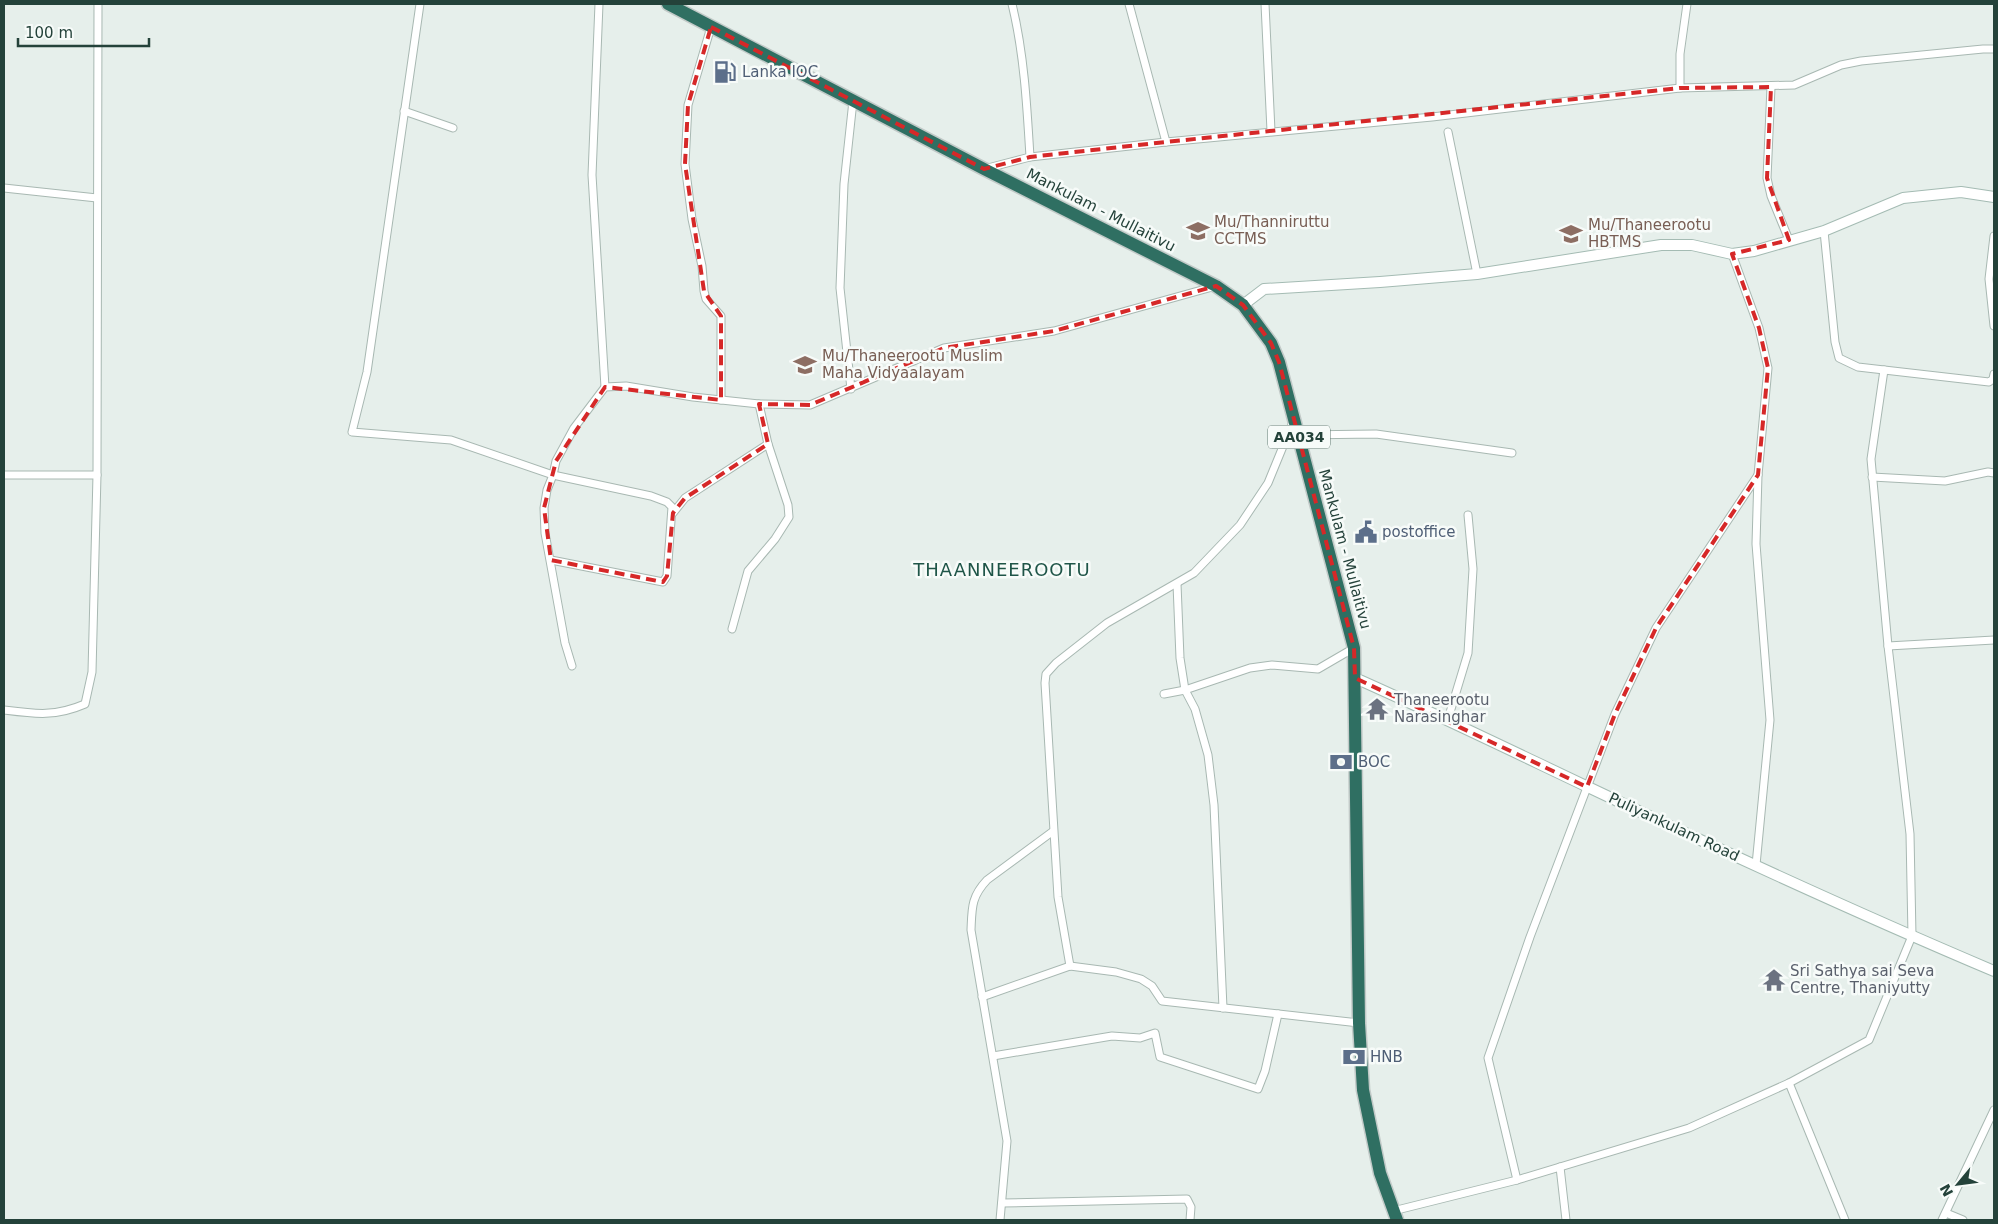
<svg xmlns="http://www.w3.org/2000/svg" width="1998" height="1224" viewBox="0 0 1998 1224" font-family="'DejaVu Sans',sans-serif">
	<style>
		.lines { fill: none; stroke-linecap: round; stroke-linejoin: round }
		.street-casing { stroke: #a8b8b2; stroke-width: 9 }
		.secondary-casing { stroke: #a4bbb3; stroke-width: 12 }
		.highway-casing { stroke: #c2cac8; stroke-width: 15 }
		.street { stroke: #fff; stroke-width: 7 }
		.secondary { stroke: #fff; stroke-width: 10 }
		.highway { stroke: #2f6f62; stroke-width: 12 }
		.marked { fill: none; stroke: #d62828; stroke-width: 4; stroke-dasharray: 10 6; stroke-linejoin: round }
		.labels { text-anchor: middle; stroke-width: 5; stroke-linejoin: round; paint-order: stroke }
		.shield { fill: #f7fbf9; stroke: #637a73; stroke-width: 1 }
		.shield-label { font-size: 14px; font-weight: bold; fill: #24423a }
		.service-label { font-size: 15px; fill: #4e5e75; stroke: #f7fbf9; text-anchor: start }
		.street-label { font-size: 15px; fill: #24423a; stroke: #f7fbf9 }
		.education-label { font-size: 15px; fill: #785e54; stroke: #f7fbf9; text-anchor: start }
		.worship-label { font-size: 15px; fill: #5b616d; stroke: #f7fbf9; text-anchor: start }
		.quarter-label { font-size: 18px; letter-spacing: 1px; fill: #1f5548; stroke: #f7fbf9 }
	</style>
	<rect width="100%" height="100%" fill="#e6efeb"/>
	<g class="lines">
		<defs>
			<g id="street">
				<path d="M420 4 367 372 352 432 451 440 553 475 651 496 667 502 672 507 667 576 663 582 551 560"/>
				<path d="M599 4 592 175 605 387"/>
				<path d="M1012 4C1024 53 1027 106 1030 157"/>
				<path d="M1129 4 1166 142"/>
				<path d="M1265 4 1271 131"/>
				<path d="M711 27 688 105 685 164 692 219 702 266 704 291 706 299 721 316V400"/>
				<path d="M1771 87 1767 178 1771 196 1789 240"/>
				<path d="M1680 88V54L1687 4"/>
				<path d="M404 111 453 128"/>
				<path d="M1448 132 1477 274"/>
				<path d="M984 169 1030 157 1166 142 1432 117 1680 88 1794 85 1841 65 1861 61 1983 49H1994"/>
				<path d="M4 188 97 198"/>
				<path d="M1824 231 1835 342 1839 358 1858 367 1989 382 1993 379 1994 374"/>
				<path d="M1994 236 1989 279 1994 326"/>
				<path d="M1732 254 1759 328 1768 368 1758 475 1756 544 1770 720 1756 865"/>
				<path d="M851 389 840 288 844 184 853 101"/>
				<path d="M1299 435 1376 434 1512 453"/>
				<path d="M4 475H97"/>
				<path d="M1872 477 1945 481 1988 472 1994 473"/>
				<path d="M673 513 685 498 768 444"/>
				<path d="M1177 584 1180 658 1185 690 1195 709 1208 755 1214 805 1223 1008"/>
				<path d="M732 629 748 571 775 539 789 517 788 505 768 444 759 404"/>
				<path d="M1888 646 1994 640"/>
				<path d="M572 666 565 643 545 533 544 508 547 490 553 475 556 461 574 428 605 387 626 386 693 397 759 404 810 405 944 348 1054 331 1216 286"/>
				<path d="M1164 694 1185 690 1250 668 1272 665 1318 669 1354 648"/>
				<path d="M4 710C35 714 55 717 85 704L92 672 97 475 98 4"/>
				<path d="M1448 719 1468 653 1473 569 1468 515"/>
				<path d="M1070 966 1058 897 1045 683 1046 674 1056 663 1107 623 1194 573 1240 525 1268 483 1293 422"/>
				<path d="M982 997 1070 966 1116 972 1141 979 1152 986 1162 1001 1359 1023"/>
				<path d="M993 1056 1112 1036 1140 1038 1155 1033 1160 1057 1258 1089 1265 1071 1278 1014"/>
				<path d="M1789 1083 1845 1220"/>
				<path d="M1560 1167 1566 1220"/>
				<path d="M1517 1180 1488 1058 1530 937 1615 714 1656 628 1758 475"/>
				<path d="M1002 1203 1187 1199 1191 1207 1190 1220"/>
				<path d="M1393 1211 1517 1180 1689 1128 1789 1083 1869 1040 1912 936 1910 834 1888 646 1871 459 1884 370"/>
				<path d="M1946 1213 1963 1220"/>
				<path d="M1000 1220 1007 1141 971 930C972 908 971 897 987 880L1052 832"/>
				<path d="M1942 1220 1994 1110"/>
			</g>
			<g id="secondary">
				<path d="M1243 305 1264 289 1380 282 1477 274 1661 245H1692L1732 254 1754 251 1824 231 1903 198 1961 192 1994 197"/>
				<path d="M1355 678C1434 713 1510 750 1588 787 1722 851 1857 913 1994 971"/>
			</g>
			<path id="highway" d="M668 4 984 169 1216 286 1243 305 1271 343 1279 362 1354 648 1359 1023 1363 1090 1380 1173 1397 1220"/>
		</defs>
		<use href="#street" class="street-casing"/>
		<use href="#secondary" class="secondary-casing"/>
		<use href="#highway" class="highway-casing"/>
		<use href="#street" class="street"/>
		<use href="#secondary" class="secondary"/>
		<use href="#highway" class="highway"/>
	</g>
	<path class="marked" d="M711 27 984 169 1030 157 1166 142 1680 88 1771 87 1767 178 1789 240 1732 254 1759 328 1768 368 1758 475 1656 628 1615 714 1587 787 1355 678 1354 648 1279 362 1271 343 1243 305 1216 286 1054 331 944 348 810 405 759 404 768 444 685 498 673 513 667 576 663 582 551 560 544 508 556 461 605 387 721 400V316L704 291 685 164 688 105Z"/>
	<defs>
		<symbol id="fuel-bare" viewBox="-9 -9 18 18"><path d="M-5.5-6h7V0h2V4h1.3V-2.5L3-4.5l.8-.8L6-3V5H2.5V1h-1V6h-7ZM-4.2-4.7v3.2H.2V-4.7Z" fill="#5c6f8a" stroke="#f7fbf9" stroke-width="2.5" paint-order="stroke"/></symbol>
		<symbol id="school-bare" viewBox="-9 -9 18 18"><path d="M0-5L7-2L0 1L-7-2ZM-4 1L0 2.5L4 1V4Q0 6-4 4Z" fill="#8d6e63" stroke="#f7fbf9" stroke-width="2.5" paint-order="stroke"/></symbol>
		<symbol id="civic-bare" viewBox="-9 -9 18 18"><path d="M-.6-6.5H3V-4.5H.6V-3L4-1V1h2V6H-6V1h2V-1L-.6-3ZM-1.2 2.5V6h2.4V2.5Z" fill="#5c6f8a" stroke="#f7fbf9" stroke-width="2.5" paint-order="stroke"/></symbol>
		<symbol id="temple-bare" viewBox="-9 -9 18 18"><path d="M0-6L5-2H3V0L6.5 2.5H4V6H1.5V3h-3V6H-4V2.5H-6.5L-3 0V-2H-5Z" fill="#6b7280" stroke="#f7fbf9" stroke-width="2.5" paint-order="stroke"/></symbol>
		<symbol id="bank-bare" viewBox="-9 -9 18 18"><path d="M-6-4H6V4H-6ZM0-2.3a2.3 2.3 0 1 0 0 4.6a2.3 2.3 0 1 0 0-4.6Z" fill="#5c6f8a" stroke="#f7fbf9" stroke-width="2.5" paint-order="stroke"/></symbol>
	</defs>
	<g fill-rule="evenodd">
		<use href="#fuel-bare" x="709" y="56" width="32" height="32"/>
		<use href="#school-bare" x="1182" y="215" width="32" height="32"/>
		<use href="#school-bare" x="1555" y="218" width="32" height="32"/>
		<use href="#school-bare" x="789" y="349" width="32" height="32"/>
		<use href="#civic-bare" x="1350" y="516" width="32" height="32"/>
		<use href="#temple-bare" x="1361" y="693" width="32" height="32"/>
		<use href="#bank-bare" x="1325" y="746" width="32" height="32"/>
		<use href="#temple-bare" x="1758" y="964" width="32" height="32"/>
		<use href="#bank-bare" x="1338" y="1041" width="32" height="32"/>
	</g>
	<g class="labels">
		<rect class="shield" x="1268" y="425.5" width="62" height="23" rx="4"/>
		<g class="shield-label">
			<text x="1299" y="442">AA034</text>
		</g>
		<g class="service-label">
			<text x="742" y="77">Lanka IOC</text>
			<text x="1382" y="537">postoffice</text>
			<text x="1358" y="767">BOC</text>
			<text x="1370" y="1062">HNB</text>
		</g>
		<g class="street-label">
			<text transform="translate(1101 210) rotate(27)" y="5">Mankulam - Mullaitivu</text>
			<text transform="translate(1345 549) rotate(75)" y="5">Mankulam - Mullaitivu</text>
			<text transform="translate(1674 827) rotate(25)" y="5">Puliyankulam Road</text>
		</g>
		<g class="education-label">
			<text x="1214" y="227">Mu/Thanniruttu<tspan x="1214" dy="17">CCTMS</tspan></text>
			<text x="1588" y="230">Mu/Thaneerootu<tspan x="1588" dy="17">HBTMS</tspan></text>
			<text x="822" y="361">Mu/Thaneerootu Muslim<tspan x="822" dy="17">Maha Vidyaalayam</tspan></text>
		</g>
		<g class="worship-label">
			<text x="1394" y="705">Thaneerootu<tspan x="1394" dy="17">Narasinghar</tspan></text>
			<text x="1790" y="976">Sri Sathya sai Seva<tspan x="1790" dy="17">Centre, Thaniyutty</tspan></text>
		</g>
		<g class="quarter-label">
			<text x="1002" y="576">THAANNEEROOTU</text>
		</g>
	</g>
	<rect width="1998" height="1224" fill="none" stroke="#24423a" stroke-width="10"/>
	<g transform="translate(1958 1184) rotate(241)" stroke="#f7fbf9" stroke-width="4" paint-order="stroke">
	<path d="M0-4L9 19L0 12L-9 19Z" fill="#24423a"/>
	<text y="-8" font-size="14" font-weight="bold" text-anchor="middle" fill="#24423a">N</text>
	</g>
	<path d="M18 38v8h131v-8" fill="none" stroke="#24423a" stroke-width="2.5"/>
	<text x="25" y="38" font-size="15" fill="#24423a" stroke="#f7fbf9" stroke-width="4" paint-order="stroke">100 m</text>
</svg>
